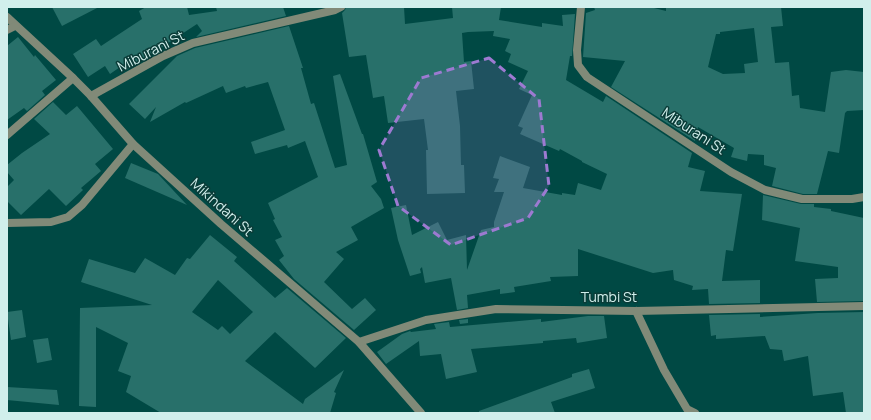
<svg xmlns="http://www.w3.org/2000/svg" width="871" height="420" viewBox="0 0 871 420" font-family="Manrope,sans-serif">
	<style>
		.building { fill: #28706a; fill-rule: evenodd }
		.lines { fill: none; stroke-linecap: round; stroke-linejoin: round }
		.minor { stroke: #818a78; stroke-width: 8 }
		.marked { fill: #9d7ad1; fill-opacity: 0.2; stroke: #9d7ad1; stroke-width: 3; stroke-dasharray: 8 5; stroke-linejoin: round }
		.labels { text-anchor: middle; stroke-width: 3; stroke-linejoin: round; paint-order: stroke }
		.street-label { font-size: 14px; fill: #d1efec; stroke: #0a3c38 }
	</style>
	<rect width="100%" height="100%" fill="#004944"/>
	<g class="building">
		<path d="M52 7H99L62 26Z"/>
		<path d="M146 7H187L189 15 217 11 216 7H283L286 16 196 37 202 31 197 24 127 70 123 65 110 74 105 66 88 77 73 54 96 39 101 46 142 19 139 11Z"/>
		<path d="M346 7H404L405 24 453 18 452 7H501L499 20 542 27V23L563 26 562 15 575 14 572 56H570L566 80 603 102 606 96 692 153 688 167 705 171 700 191 742 194 733 251 726 250 722 281 760 280V303L709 304 708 289 692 290 693 286 674 280 673 270 653 273 578 249V276L550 277 551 281 514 287 515 292 500 294V289L467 295 468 308 457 310 451 278 425 283 422 267 420 269 421 273 410 276 398 240 391 208 406 205 412 235 438 222 447 240 466 235 467 270 481 230 494 227V222L504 192H494L499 179 493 178 500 156 530 167 523 188 562 195V193L575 195 578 183 601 190 607 174 582 162V161L560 149 559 151 520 134 523 128 518 126 532 95 519 89 528 71 508 62 511 54 505 51 510 39 493 36 494 31 468 32 462 33 464 62 471 61 474 89 456 91 460 126 461 165H464L465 193 427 194 426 150H428L424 119 388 123 384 96 373 98 366 55 349 57 342 13 345 10Z"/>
		<path d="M594 7H650L666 11V7H781L783 26 771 27 775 63 789 62 792 96 799 95 800 108 825 112 831 72 846 70 864 72V110L847 111 845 113 839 153 828 151 817 194H803L772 186 776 168 764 165V155L748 154 747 161 731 157 734 148 698 127 695 141 611 87 625 61 583 57 586 13 595 10ZM754 28 758 62 744 64 745 73 723 74 708 67 716 34H720V32Z"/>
		<path d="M289 26 303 68H301L311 104 314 103 335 168 347 165 333 76 340 74 362 134H363L377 182 371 186 381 199 384 208 351 227 358 240 336 252 344 259 324 282 352 309 365 298 376 310 354 330 294 279 279 260 284 256 275 240 282 237 273 220 275 219 268 203 318 177 305 141 288 148 287 145 255 154 251 142 285 130 268 82 246 88 245 86 226 93 223 86 186 103 185 102 150 122 156 107 145 119 129 104 177 56 195 48Z"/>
		<path d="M18 37 34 57 35 55 56 80 42 91 45 95 27 111 24 108 7 120V46Z"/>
		<path d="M53 102 66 115 77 106 113 149 95 164 101 171 81 188 83 190 66 206 49 189 21 215 7 201V187L14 180 7 172V165L22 153 50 134 34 119Z"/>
		<path d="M131 163 158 174 187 205 125 178Z"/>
		<path d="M763 195 801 204H814V207L831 209V211L864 218V301L817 302 815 279 838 278V267L795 261 800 228 762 220Z"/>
		<path d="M210 235 237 257 234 261 275 298 287 288 346 338 315 368 275 332 245 361 303 404 305 399 344 370 334 392 336 393 330 413H161L126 392 131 376 118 371 128 343 96 327V407L79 406 80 308 152 305 81 282 89 259 135 273 145 258 175 275 187 258 190 259ZM218 280 253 312 230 334 222 326 218 330 192 312Z"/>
		<path d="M22 310 26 337 11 340 7 312Z"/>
		<path d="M864 312V413H846L843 392 813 396 808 356 784 361 782 350 770 349 765 336 716 339V335L711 336 709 315 760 314V317L818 313Z"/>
		<path d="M588 316H604L607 338 577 343 576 338 543 341V343L471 349 477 372 446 379 441 354 420 356 419 341 386 364 377 352 402 334 410 331 411 332 436 329 434 324 449 322 450 327 541 319V322Z"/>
		<path d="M468 319V323L460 324 459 320Z"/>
		<path d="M48 338 52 360 37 363 33 340Z"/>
		<path d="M589 369 595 388 551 402 555 413H479V411L572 377V374Z"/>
		<path d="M7 387 57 390 59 405 7 400Z"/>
	</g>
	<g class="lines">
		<g class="minor">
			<path d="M581 7 577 50 578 65 587 77 731 172 765 190 802 199H852L864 197"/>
			<path d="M7 17 73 78 91 96 133 144 221 224 359 342 421 413"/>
			<path d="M7 30 15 26"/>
			<path d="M91 96 163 56 193 43 335 10 341 7"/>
			<path d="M7 135 73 78"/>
			<path d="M7 223 51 222 68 217 82 205 133 144"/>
			<path d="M636 311 664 370 687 409 695 413"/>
			<path d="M359 342 426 320 496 309 636 311 864 306"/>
		</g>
	</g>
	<path class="marked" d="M489 58 539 99 549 186 528 218 451 245 398 206 379 150 421 78Z"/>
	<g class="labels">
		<g class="street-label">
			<text transform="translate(151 51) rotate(-27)" y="5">Miburani St</text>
			<text transform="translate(694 131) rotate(33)" y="5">Miburani St</text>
			<text transform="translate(222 207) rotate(42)" y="5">Mikindani St</text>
			<text x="609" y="302">Tumbi St</text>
		</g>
	</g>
	<rect width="871" height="420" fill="none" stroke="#d1efec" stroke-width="16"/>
</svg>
